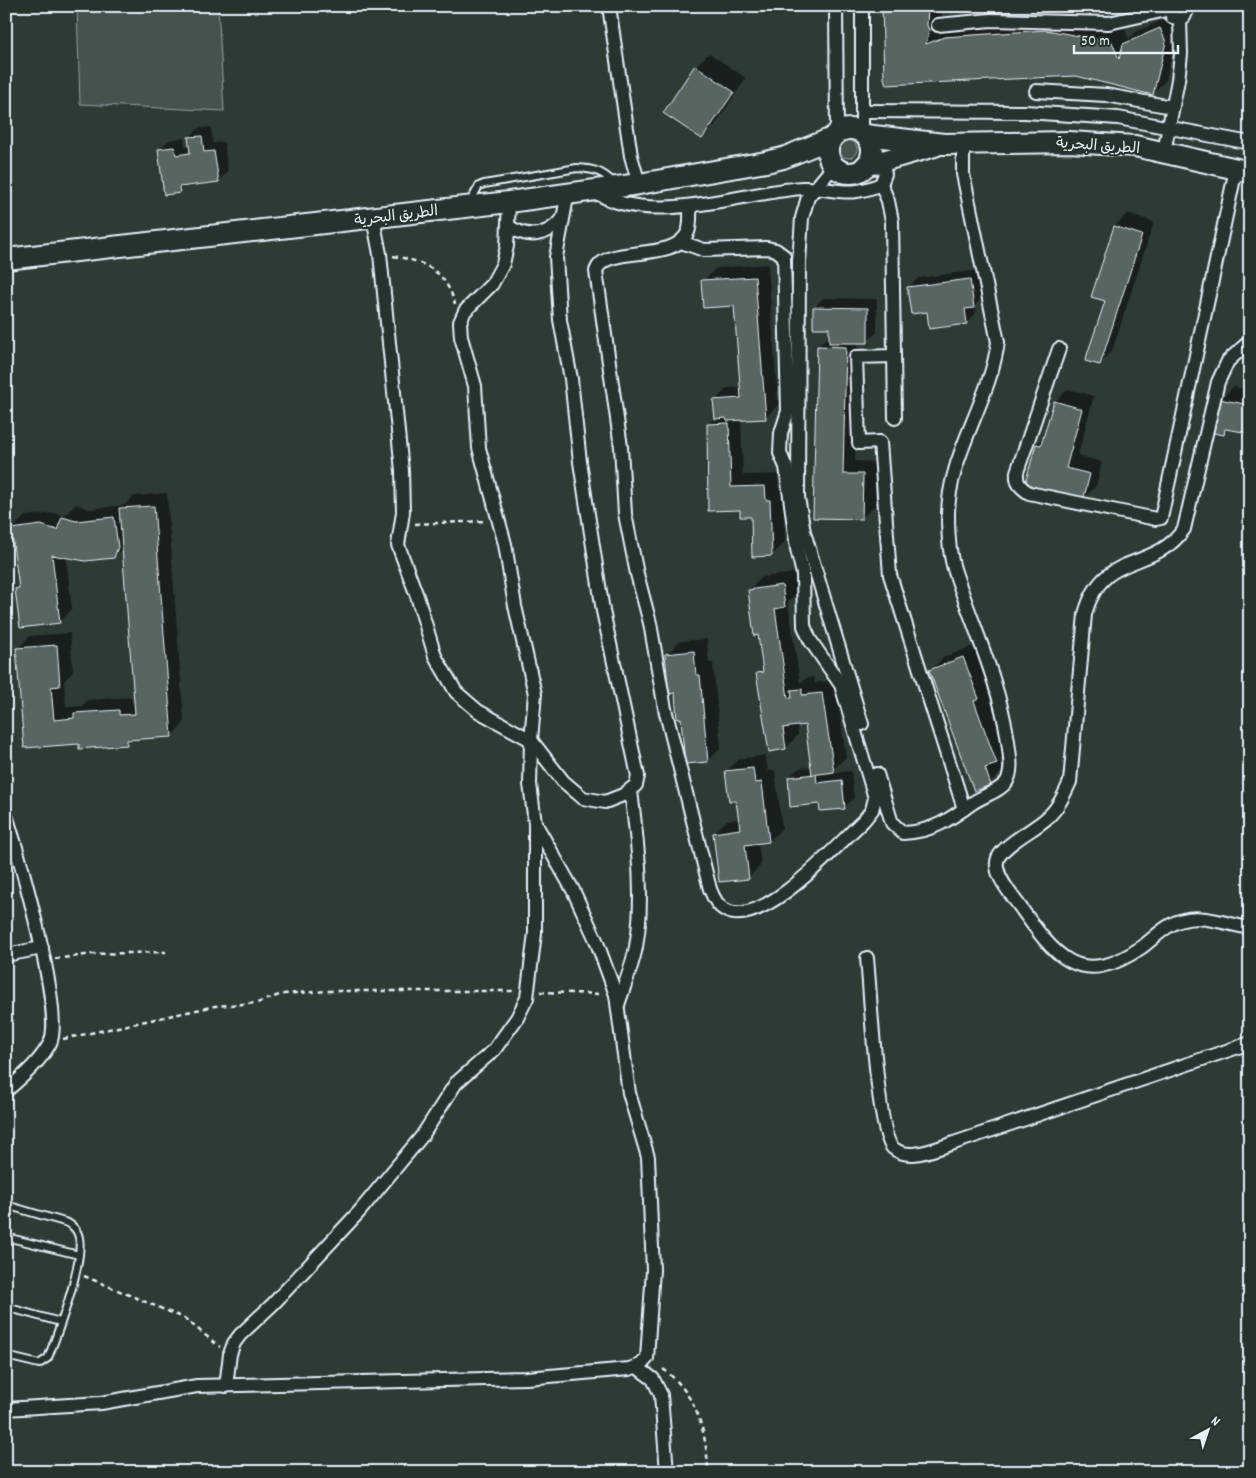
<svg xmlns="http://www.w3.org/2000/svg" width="1256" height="1478" viewBox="0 0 1256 1478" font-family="Dekko,'Playpen Sans Arabic',sans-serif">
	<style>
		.green { fill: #45524e; stroke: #96a2a3 }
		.shadow { fill: #0007 }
		.building { fill: #596563; stroke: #e8f1f8 }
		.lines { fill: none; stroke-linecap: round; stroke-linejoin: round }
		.service-casing { stroke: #e8f1f8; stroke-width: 10 }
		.minor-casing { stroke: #e8f1f8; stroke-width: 16 }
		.primary-casing { stroke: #e8f1f8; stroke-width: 24 }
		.path { stroke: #e8f1f8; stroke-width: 2.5; stroke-dasharray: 5 4; stroke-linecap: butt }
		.service { stroke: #26332d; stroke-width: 6 }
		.minor { stroke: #26332d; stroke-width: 12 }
		.primary { stroke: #26332d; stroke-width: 20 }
		.labels { text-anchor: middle; stroke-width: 4; stroke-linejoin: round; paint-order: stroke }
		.street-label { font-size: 15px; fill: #e8f1f8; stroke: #26332d }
	</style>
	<rect width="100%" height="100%" fill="#2e3b35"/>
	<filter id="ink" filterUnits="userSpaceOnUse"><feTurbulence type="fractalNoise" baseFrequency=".02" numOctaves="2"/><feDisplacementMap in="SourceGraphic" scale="10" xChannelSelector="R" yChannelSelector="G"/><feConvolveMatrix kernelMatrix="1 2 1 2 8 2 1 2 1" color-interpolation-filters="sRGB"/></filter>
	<g filter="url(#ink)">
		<g class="green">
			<path d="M77 6H218L224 111 80 104Z"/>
			<circle cx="848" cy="149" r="9"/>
		</g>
		<g class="shadow">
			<path d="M882 6H940L942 16 938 33 958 25 1060 18 1125 29 1129 39 1137 31 1173 16 1178 28 1166 80 1153 93 1076 75 887 84Z"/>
			<path d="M709 53 746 78 715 125 702 138 696 66Z"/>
			<path d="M211 127 213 143 224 142 228 172 218 181 186 185 179 192 159 149 169 140 184 138 185 146H191L189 138 199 128Z"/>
			<path d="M1128 213 1154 222 1112 351 1099 364 1106 300 1092 296 1115 226Z"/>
			<path d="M768 264 778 405 765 418 741 419 743 475 778 474V488H783L785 542 772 555 752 515 741 509 709 510 708 424 716 417 715 401 727 388 741 387 735 304 703 281 716 268Z"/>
			<path d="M980 270 983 297 975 305 976 313 967 323 928 311 908 288 918 278Z"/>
			<path d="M823 298 877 299V332L867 342H858L855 461 875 462V505L862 518 815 517 818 346 830 335V327L814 308Z"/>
			<path d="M1233 387 1250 390V431L1229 428 1223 434 1220 400Z"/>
			<path d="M1068 389 1094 396 1078 455 1102 462 1096 486 1083 499 1037 444 1045 436 1055 402Z"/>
			<path d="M167 493 184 723 172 736 131 739 126 744 80 743 25 746 18 648 30 636 70 633 73 672 64 681 66 707 82 706 88 700 131 697 132 703 136 702 124 547 114 557H66L72 609 60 622 16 589 20 585 12 529 25 516 55 513 64 516 76 504 89 509 125 505 134 496Z"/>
			<path d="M794 573 797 593 788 602 800 683 806 678 814 677 815 683 835 680 846 757 833 770 825 771 826 774 851 771 854 798 844 808 820 803 789 777 799 768 812 767 806 723 797 724 798 735 786 748 758 674 764 667 759 634 749 590 762 577Z"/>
			<path d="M707 639 709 663H713L721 748 708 761 682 717 667 654 680 641Z"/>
			<path d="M976 645 991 685 987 689 1009 750 999 760 1003 771 990 783 931 670 944 657Z"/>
			<path d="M766 755 768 771 775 770 782 828 769 841 758 842 761 865 748 878 714 833 727 820 740 819 738 799 726 771 739 759Z"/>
		</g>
		<g class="building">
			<path d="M882 6H928L927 25 929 30 926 44 944 37 1046 30 1112 42 1119 59 1123 44 1160 28 1166 42 1153 95 1076 76 886 85 884 78Z"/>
			<path d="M695 65 734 92 702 139 663 113Z"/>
			<path d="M202 136 204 152 214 151 219 182 179 187 180 193 164 195 158 149 174 147 176 155 190 153 188 137Z"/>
			<path d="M1114 226 1142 235 1100 365 1085 361 1105 301 1091 297Z"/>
			<path d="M755 277 766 419 727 421 726 418 715 419 713 400 741 398 734 306 703 308 701 280Z"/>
			<path d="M970 279 974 308 965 309 967 324 929 329 927 312 911 314 907 287Z"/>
			<path d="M813 307 868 308V343H829V328H813Z"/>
			<path d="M817 346 846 347 843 474H863L862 519 813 518Z"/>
			<path d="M1219 399 1250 405V433L1225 429 1224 435 1213 433Z"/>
			<path d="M1054 401 1082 409 1066 468 1090 474 1083 501 1025 484 1036 444 1041 445Z"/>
			<path d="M729 423 731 487 765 486 766 500H770L772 556 752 557 751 517H740V510L708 511 707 424Z"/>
			<path d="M154 506 172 737 127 740V745L79 749V744L24 748 16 648 57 645 60 686 51 687 54 720 74 718V713L119 710V715L135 714 119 508Z"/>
			<path d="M62 517 76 521 114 517 118 547 114 558 85 561 52 555 60 623 20 628 15 589 19 588 11 529 41 525 57 530Z"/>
			<path d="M782 585 785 607 775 609 788 698H792L791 690 802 689V695L822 693 834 772 812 775 805 725 783 728 786 749 769 752 756 673 763 672 758 635 754 636 748 590Z"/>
			<path d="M694 651 696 675H700L708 762 685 764 681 718 677 719 675 693 669 694 665 654Z"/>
			<path d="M963 657 979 699 974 701 997 764 985 768 991 785 974 791 929 670Z"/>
			<path d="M753 768 755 783 762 782 769 842 745 845 749 879 719 882 713 833 740 829 736 801H729L725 771Z"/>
			<path d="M816 774 817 783 842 780 845 809 820 811 819 804 790 807 788 777Z"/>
		</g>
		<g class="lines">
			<defs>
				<g id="service">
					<path d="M470 202 479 186 484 184 577 168C594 169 602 171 614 183"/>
					<path d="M6 1205 68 1223C73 1226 76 1229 78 1234 87 1256 57 1335 48 1358L39 1364 6 1356"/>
					<path d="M6 1237 79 1255"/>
					<path d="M6 1307 60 1322"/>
				</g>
				<g id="minor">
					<path d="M609 6 631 156 639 184"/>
					<path d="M836 6 837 133"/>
					<path d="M862 6V133"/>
					<path d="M1172 17 1180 19 1184 17 1189 6"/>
					<path d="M938 25 991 20 1109 23 1166 10"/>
					<path d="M1036 91 1106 95 1172 107"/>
					<path d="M863 111 1025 112 1118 118 1250 143"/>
					<path d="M1164 152 1178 80 1181 54 1180 19"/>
					<path d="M834 166 808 197 802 218 799 262 798 497 804 532 862 724"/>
					<path d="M881 184 888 201 892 221 895 418"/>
					<path d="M594 191C649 228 741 192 803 188 835 187 847 199 881 184L885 174 882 161"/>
					<path d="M373 218 380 254 402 471 403 512 398 545 417 596 435 656 456 692 478 711 531 740 563 781 583 798 605 802 623 795 636 785 638 776 603 611 580 462 571 379 560 320 556 257 568 192"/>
					<path d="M508 226C528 239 547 237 562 219"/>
					<path d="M681 242 704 250 767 248 776 250 784 256 788 411 781 433 780 453 786 467 797 549 803 574 804 626 810 640 841 685 875 798 872 810 864 820C839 843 762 931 725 910 717 906 713 897 710 889L665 709 650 623 637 574 625 514 621 447 596 271C605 243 674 264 688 232 691 225 690 214 690 206"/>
					<path d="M1250 341 1228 361 1218 382 1184 529C1152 574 1103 548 1085 614L1070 782C1064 795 1058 808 1048 817 1036 829 1005 843 998 858 992 872 1010 893 1018 904 1054 955 1079 991 1142 947 1154 938 1168 923 1183 920 1203 914 1229 925 1250 928"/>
					<path d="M1059 349 1017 472C1016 483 1020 487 1029 493L1156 519 1161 518 1236 169"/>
					<path d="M894 356 856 357 859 443 880 442 890 575 964 809"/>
					<path d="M877 774 892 823 903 833C932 832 949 820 971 804 981 796 1003 791 1008 779 1013 767 1009 753 1008 741 999 681 974 629 955 572 949 554 948 534 948 515 948 456 990 401 998 342L963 174V143"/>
					<path d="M6 815C18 852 65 1014 50 1043 40 1062 22 1077 6 1091"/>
					<path d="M6 955 42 948"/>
					<path d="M867 958C870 987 877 1135 893 1148 907 1160 929 1151 945 1146L1250 1043"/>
					<path d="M618 1005C624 986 632 967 636 947 645 896 637 841 631 791"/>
					<path d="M637 1367 653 1379 661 1395 667 1472"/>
					<path d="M226 1386 230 1354 234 1343 240 1335 273 1304 359 1212 422 1136 456 1083 494 1050 517 1018 527 998 535 933V823"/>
					<path d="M6 1409 101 1403 197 1386 527 1378 629 1369 641 1365 647 1358 653 1270 648 1157 629 1093 616 995 596 940 573 890 535 823 530 784 531 740 535 694 515 606 505 544 479 448 475 386 461 337 460 322 465 311 492 284 503 264 507 246 509 202"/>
				</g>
				<g id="primary">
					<circle cx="850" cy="151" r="22"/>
					<path d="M865 135 944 144 1069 142 1135 146 1250 172"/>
					<path d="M865 166 935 146"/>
					<path d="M6 259 509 202 639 184 766 162 783 158 832 138"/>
				</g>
			</defs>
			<use href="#service" class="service-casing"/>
			<use href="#minor" class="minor-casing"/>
			<use href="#primary" class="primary-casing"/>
			<g class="path">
				<path d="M393 256C426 262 445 270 455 304"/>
				<path d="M415 524 486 521"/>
				<path d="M55 959 93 954 166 952"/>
				<path d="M540 992 602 994"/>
				<path d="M63 1039 215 1006 257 1003 282 994 329 991H515"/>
				<path d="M84 1276 184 1318 220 1347"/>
				<path d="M663 1369C696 1393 707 1432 708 1472"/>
			</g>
			<use href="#service" class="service"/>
			<use href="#minor" class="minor"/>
			<use href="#primary" class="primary"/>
		</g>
	</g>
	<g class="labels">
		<g class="street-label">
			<text transform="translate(1098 145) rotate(4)" y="5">الطريق البحرية</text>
			<text transform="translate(396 215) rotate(-7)" y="5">الطريق البحرية</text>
		</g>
	</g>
	<rect width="1256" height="1478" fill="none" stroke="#26332d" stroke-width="25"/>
	<rect x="12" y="12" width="1231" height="1453" fill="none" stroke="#e8f1f8" stroke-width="2" filter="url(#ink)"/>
	<g transform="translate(1208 1430) rotate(40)" stroke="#26332d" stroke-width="4" paint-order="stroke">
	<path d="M0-4L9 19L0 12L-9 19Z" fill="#e8f1f8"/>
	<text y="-8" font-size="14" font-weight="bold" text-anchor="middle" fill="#e8f1f8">N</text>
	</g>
	<path d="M1074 45v8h104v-8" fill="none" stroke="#e8f1f8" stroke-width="2.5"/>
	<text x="1081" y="45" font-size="15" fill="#e8f1f8" stroke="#26332d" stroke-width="4" paint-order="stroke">50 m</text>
</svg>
